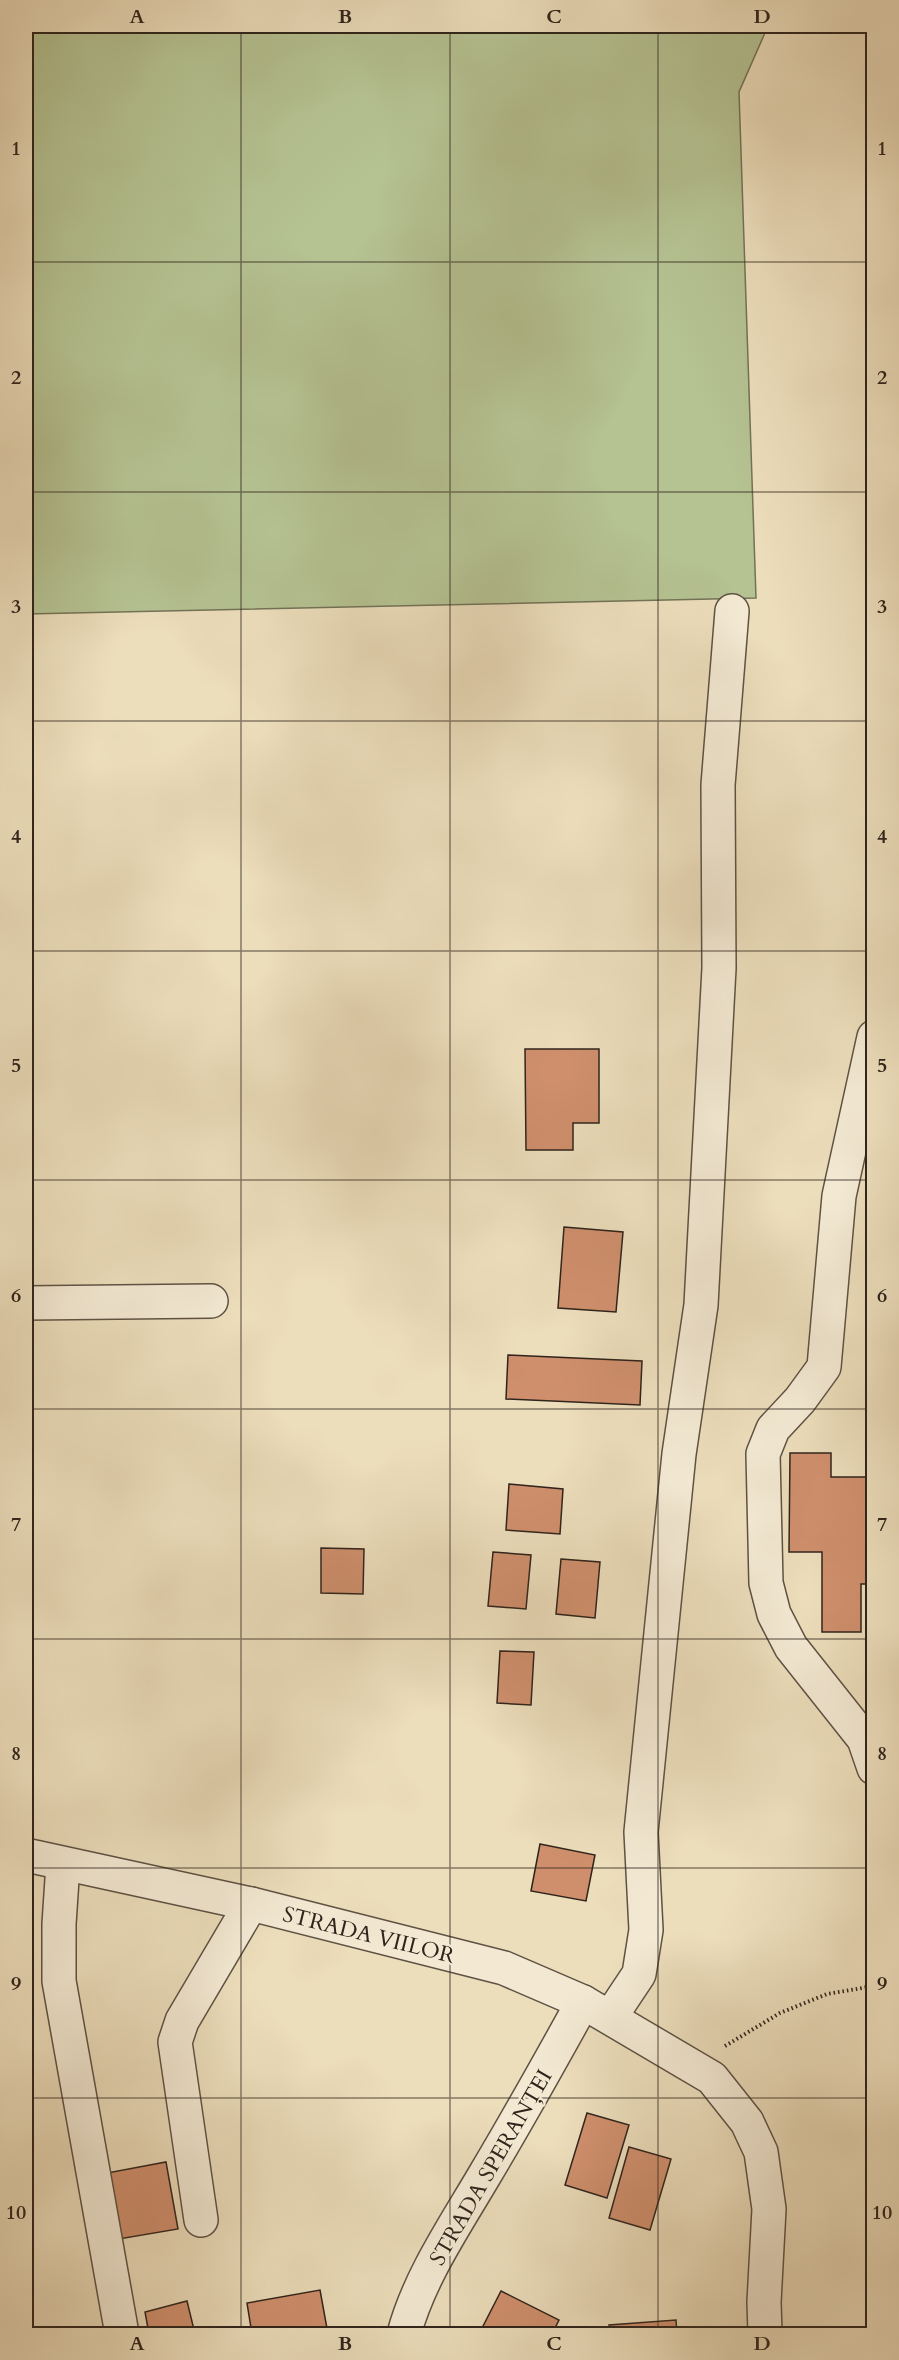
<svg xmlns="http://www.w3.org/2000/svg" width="899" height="2360" viewBox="0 0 899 2360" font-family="Cardo,serif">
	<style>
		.green { fill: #b5c292; stroke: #727357; stroke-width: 1.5 }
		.building { fill: #cf8f6d; stroke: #2f241c; stroke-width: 1.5 }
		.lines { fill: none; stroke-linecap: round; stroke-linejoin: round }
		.minor-casing { stroke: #5e5244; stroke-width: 36 }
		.path { stroke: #2f241c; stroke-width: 4; stroke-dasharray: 1.5 3; stroke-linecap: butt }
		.minor { stroke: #f3e9d3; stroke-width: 33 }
		.grid { fill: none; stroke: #2f241c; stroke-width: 1.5; stroke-opacity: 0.55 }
		.labels { text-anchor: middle; stroke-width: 4.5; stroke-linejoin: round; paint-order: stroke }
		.street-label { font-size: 22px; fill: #2f241c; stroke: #f3e9d3 }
		.neatline { fill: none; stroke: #2f241c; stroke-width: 2 }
		.grid-label { font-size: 20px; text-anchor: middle; font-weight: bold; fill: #2f241c }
	</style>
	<rect width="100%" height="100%" fill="#ecddbb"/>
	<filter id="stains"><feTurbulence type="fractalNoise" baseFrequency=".00333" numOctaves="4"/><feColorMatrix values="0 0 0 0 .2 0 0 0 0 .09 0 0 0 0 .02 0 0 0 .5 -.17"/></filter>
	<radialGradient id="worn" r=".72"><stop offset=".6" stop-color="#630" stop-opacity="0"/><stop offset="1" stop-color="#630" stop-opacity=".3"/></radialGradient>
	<path class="green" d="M26 26H768L739 92 756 598 26 614Z"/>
	<g class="building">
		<path d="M525 1049H599V1123H573V1150H526Z"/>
		<path d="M564 1227 623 1232 616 1312 558 1308Z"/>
		<path d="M508 1355 642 1361 640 1405 506 1399Z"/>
		<path d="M790 1453H831V1477H873L874 1584H861V1632H822V1552H789Z"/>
		<path d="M509 1484 563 1489 560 1534 506 1530Z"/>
		<path d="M321 1548 364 1549 363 1594 321 1593Z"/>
		<path d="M493 1552 531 1555 526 1609 488 1606Z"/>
		<path d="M561 1559 600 1562 595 1618 556 1614Z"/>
		<path d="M500 1651 534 1652 531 1705 497 1703Z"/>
		<path d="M540 1844 595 1855 586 1901 531 1891Z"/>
		<path d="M587 2113 629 2125 607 2198 565 2185Z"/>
		<path d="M629 2147 671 2159 650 2230 609 2218Z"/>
		<path d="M166 2162 178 2229 119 2239 107 2173Z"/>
		<path d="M320 2290 328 2334H252L247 2303Z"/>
		<path d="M501 2291 559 2320 552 2334H479Z"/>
		<path d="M187 2301 195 2334H149L145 2312Z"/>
		<path d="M676 2320 677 2334H610L609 2325Z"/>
	</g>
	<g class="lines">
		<defs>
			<g id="minor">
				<path d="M874 1037 839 1196 824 1367 800 1400 773 1429 763 1454 766 1583 774 1614 791 1647 864 1739 874 1768"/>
				<path d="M26 1303 211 1301"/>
				<path d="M26 1855 251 1904 504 1968 583 2002 712 2078 747 2122 761 2152 769 2209 764 2302 765 2334"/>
				<path d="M63 1864 59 1924V1981L122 2334"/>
				<path d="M611 2016 639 1974 646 1930 641 1832 679 1454 701 1305 719 968 718 785 732 611"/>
				<path d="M201 2220 175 2042 182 2021 251 1904"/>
				<path d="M404 2334C419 2278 454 2227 484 2176 518 2119 551 2060 583 2002"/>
			</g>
		</defs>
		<use href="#minor" class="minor-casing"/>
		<g class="path">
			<path d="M26 244 30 160"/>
			<path d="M725 2046 780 2013 827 1994 874 1986"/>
		</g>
		<use href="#minor" class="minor"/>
	</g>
	<path class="grid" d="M241 26V2334M450 26V2334M658 26V2334M26 262H874M26 492H874M26 721H874M26 951H874M26 1180H874M26 1409H874M26 1639H874M26 1868H874M26 2098H874"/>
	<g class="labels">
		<g class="street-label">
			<text transform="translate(369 1934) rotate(14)" y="8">STRADA VIILOR</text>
			<text transform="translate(490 2167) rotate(-60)" y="8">STRADA SPERANȚEI</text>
		</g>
	</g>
	<rect width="899" height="2360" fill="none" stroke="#ecddbb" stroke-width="66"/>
	<rect x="33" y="33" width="833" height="2294" class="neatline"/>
	<g class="grid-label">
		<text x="137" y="23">A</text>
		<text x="345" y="23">B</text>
		<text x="554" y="23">C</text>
		<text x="762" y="23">D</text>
		<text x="16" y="155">1</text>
		<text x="882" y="155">1</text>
		<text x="16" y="384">2</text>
		<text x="882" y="384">2</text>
		<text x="16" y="613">3</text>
		<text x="882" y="613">3</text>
		<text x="16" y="843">4</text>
		<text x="882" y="843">4</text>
		<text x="16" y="1072">5</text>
		<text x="882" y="1072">5</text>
		<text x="16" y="1302">6</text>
		<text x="882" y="1302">6</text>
		<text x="16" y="1531">7</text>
		<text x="882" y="1531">7</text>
		<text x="16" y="1760">8</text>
		<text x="882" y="1760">8</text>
		<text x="16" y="1990">9</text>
		<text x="882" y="1990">9</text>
		<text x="16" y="2219">10</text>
		<text x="882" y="2219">10</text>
		<text x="137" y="2350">A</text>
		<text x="345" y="2350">B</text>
		<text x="554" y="2350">C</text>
		<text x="762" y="2350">D</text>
	</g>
	<rect width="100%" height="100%" filter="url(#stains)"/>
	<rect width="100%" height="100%" fill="url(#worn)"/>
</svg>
